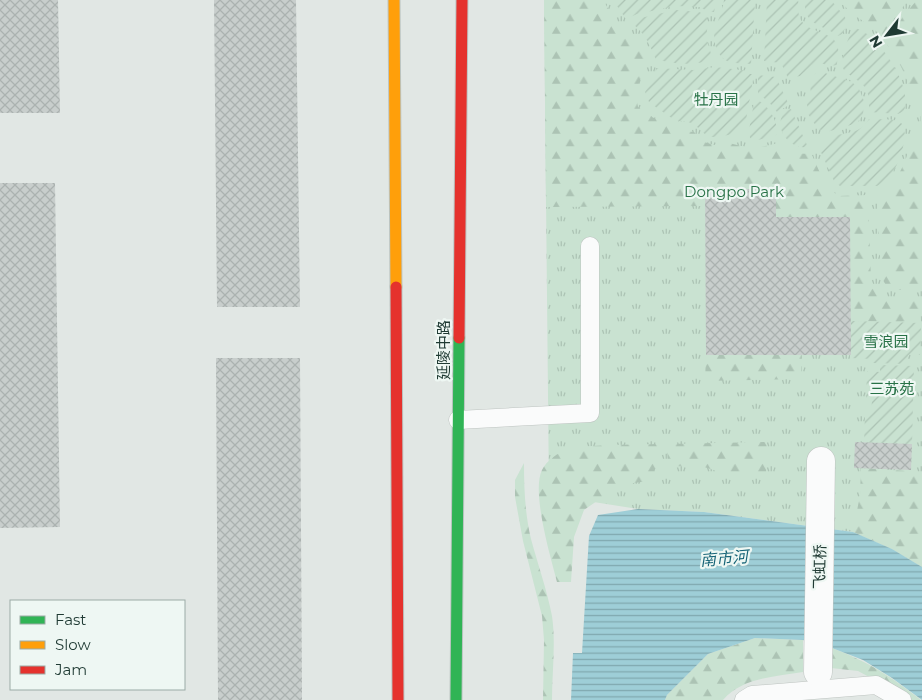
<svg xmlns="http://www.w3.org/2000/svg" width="922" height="700" viewBox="0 0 922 700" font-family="Montserrat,'Noto Sans SC',sans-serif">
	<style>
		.grass { fill: url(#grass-tufts) }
		.forest { fill: url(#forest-firs) }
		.garden { fill: url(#garden-furrows) }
		.water { fill: url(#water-rules) }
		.building { fill: url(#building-cross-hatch) }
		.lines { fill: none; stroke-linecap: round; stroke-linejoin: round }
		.lane-casing { stroke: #bec4c1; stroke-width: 19 }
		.street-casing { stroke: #bec4c1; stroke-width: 29 }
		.fast-casing { stroke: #bbc4c1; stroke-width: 13 }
		.slow-casing { stroke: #bbc4c1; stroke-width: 13 }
		.jam-casing { stroke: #bbc4c1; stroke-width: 13 }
		.lane { stroke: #fafbfb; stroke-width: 18 }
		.street { stroke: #fafbfb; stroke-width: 28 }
		.fast { stroke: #30b455; stroke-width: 11 }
		.slow { stroke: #ff9f0a; stroke-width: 11 }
		.jam { stroke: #e5322d; stroke-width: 11 }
		.labels { text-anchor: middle; stroke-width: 4.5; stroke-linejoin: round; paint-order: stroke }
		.park-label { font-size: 15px; fill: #287247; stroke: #eef7f3 }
		.street-label { font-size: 15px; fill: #1f3a33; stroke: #eef7f3 }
		.water-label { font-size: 16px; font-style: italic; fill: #176477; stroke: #eef7f3 }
	</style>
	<defs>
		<pattern id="grass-tufts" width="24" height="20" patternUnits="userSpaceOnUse" patternTransform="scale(1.25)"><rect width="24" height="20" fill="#c9e2d1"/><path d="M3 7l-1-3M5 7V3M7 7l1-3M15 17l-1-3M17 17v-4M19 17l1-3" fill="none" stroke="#acc3b4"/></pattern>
		<pattern id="forest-firs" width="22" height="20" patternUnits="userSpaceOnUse" patternTransform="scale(1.25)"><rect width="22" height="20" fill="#c9e2d1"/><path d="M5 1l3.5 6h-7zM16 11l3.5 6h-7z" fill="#acc3b4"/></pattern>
		<pattern id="garden-furrows" width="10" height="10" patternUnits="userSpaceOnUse" patternTransform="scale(1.25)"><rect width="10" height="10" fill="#c9e2d1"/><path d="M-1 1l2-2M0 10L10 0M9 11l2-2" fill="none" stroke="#acc3b4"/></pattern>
		<pattern id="water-rules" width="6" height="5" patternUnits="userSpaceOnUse" patternTransform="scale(1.25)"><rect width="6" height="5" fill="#9eced7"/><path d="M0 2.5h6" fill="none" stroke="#80a8af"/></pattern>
		<pattern id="building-cross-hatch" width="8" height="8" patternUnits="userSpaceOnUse" patternTransform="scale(1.25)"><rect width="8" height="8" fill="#c8cecc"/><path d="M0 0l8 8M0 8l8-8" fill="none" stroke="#abb2b0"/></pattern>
	</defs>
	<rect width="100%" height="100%" fill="#e1e7e4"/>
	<path class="grass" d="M544 0H922V567L892 549 853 532 704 512 638 509 549 495Z"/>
	<g class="forest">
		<path d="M544 0H603L616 22 635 40 645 59 644 72 635 91 638 107 648 115 660 121 673 130 694 132 704 142 714 145 725 142 753 149 778 143C790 150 797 156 811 153L825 184 838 196 868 195 871 281 885 300H920L921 323 851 321 850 217 776 219V189H705V206L546 207Z"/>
		<path d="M839 0H858L863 2 870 0H908L881 36C868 22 851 15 839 0Z"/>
		<path d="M917 0H922V290H889L881 277 877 195C900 183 907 158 913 135L921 134V100L913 99C907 76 900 62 886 43L904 15Z"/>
		<path d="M706 355H802L801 379 705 381Z"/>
		<path d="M767 442 766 475 723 473 698 465 668 467 667 444Z"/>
		<path d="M660 444 661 468 654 469 655 480 620 485 584 510 574 537 571 582H557C551 558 531 492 542 470 546 461 559 452 568 449 573 448 579 448 583 447 608 444 634 445 660 444Z"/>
		<path d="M524 463C524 488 525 514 531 539 538 565 547 590 552 616 556 643 552 673 552 700H543L544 640 542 616 523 541 515 497V480Z"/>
		<path d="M861 468 922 472V567L892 549 853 532 860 495Z"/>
		<path d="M755 638 803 640V672C775 677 743 677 723 700H665L667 695 708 654Z"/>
		<path d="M832 648C869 662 890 676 921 700H912L858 671 831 668Z"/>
	</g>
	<g class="garden">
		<path d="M622 0H717L714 12H710L699 7 676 6 637 14 626 19 617 6Z"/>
		<path d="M724 0H755L751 64C744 63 733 64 727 61 717 56 712 40 715 30 718 19 723 11 724 0Z"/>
		<path d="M767 0H798C799 5 798 12 799 16 805 35 835 29 838 48 839 53 837 60 837 65L829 66 821 63 812 65 800 76 788 78 781 63 764 61Z"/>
		<path d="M805 0H831L845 17 847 25 842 34 838 36C821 23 803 26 805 0Z"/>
		<path d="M676 10 699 12 706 15C709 24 706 31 707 41 709 47 711 51 711 57 698 69 672 62 656 60 650 45 646 35 633 24V21L636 19Z"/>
		<path d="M856 28C862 31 868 34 873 38 888 54 912 89 904 111L898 114 870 112C868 104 870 96 866 89 861 80 845 74 843 68 841 59 848 32 856 28Z"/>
		<path d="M715 67 750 71V74H754L745 126C738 135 719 137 708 137L694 124 685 121H676L657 108 649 102 645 92 655 75 656 68 693 70Z"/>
		<path d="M822 72 852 82 859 89 864 101 863 115 857 123 827 132 818 129 808 114 807 104 811 98 810 81 816 73Z"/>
		<path d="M758 75 776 77 789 105 777 112 768 101 758 94Z"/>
		<path d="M756 101H759C769 106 778 122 777 134L774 136 754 141 750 138 749 130 754 103Z"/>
		<path d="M791 109 807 145 806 147C791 149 775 131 782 116 783 114 786 112 787 110Z"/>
		<path d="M869 119C877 120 894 118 900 122 911 130 900 161 894 170 890 176 883 183 877 186H840L834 181 820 150C823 126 858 142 869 119Z"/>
		<path d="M851 321 921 323 920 355H908V364L873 363V359L850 358Z"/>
		<path d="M880 365 914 366 912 444 864 443 865 415H871L872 400 866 399 867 371 880 372Z"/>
	</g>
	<path class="water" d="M638 509 704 512 853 532 892 549 922 567V700L892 678 863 660 832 648 803 640 755 638 708 654 667 695 665 700H571L573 653H582L589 536 598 515Z"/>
	<g class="building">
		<path d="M0 0H58L60 113H0Z"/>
		<path d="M214 0H296L300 307H217Z"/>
		<path d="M0 183H55L60 527 0 528Z"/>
		<path d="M705 189H776V217H850L851 355H706Z"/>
		<path d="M216 358H300L302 700H218Z"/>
		<path d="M855 442 912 444 911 470 854 468Z"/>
	</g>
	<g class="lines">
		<defs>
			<g id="lane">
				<path d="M458 420 590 413V246"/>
				<path d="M744 700 752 695 876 685 902 700"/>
			</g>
			<path id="street" d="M818 672 821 461"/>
			<path id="fast" d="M456 700 459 338"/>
			<path id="slow" d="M394 0 396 287"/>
			<g id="jam">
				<path d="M396 287 398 700"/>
				<path d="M459 338 462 0"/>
			</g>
		</defs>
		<use href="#lane" class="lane-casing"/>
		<use href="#street" class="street-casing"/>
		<use href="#fast" class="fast-casing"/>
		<use href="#slow" class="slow-casing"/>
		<use href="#jam" class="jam-casing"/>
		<use href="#lane" class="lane"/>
		<use href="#street" class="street"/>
		<use href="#fast" class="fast"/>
		<use href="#slow" class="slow"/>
		<use href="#jam" class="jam"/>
	</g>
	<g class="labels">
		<g class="park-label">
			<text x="716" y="105">牡丹园</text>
			<text x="734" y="197">Dongpo Park</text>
			<text x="886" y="347">雪浪园</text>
			<text x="892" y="394">三苏苑</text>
		</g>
		<g class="street-label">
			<text transform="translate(444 350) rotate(-90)" y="5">延陵中路</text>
			<text transform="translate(820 567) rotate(-89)" y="5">飞虹桥</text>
		</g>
		<g class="water-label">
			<text transform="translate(724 558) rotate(-5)" y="6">南市河</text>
		</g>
	</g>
	<rect x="10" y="600" width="175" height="90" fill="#eef7f3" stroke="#9baba6"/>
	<rect x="20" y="616" width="25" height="8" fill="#30b455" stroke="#9baba6"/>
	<text x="55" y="625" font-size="15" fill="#1f3a33">Fast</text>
	<rect x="20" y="641" width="25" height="8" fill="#ff9f0a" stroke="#9baba6"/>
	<text x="55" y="650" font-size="15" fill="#1f3a33">Slow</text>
	<rect x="20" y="666" width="25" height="8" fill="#e5322d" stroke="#9baba6"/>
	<text x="55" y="675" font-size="15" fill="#1f3a33">Jam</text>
	<g transform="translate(887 35) rotate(239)" stroke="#eef7f3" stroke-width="4" paint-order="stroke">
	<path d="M0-4L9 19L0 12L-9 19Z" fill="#1f3a33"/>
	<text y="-8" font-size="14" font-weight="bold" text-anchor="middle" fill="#1f3a33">N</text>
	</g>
</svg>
